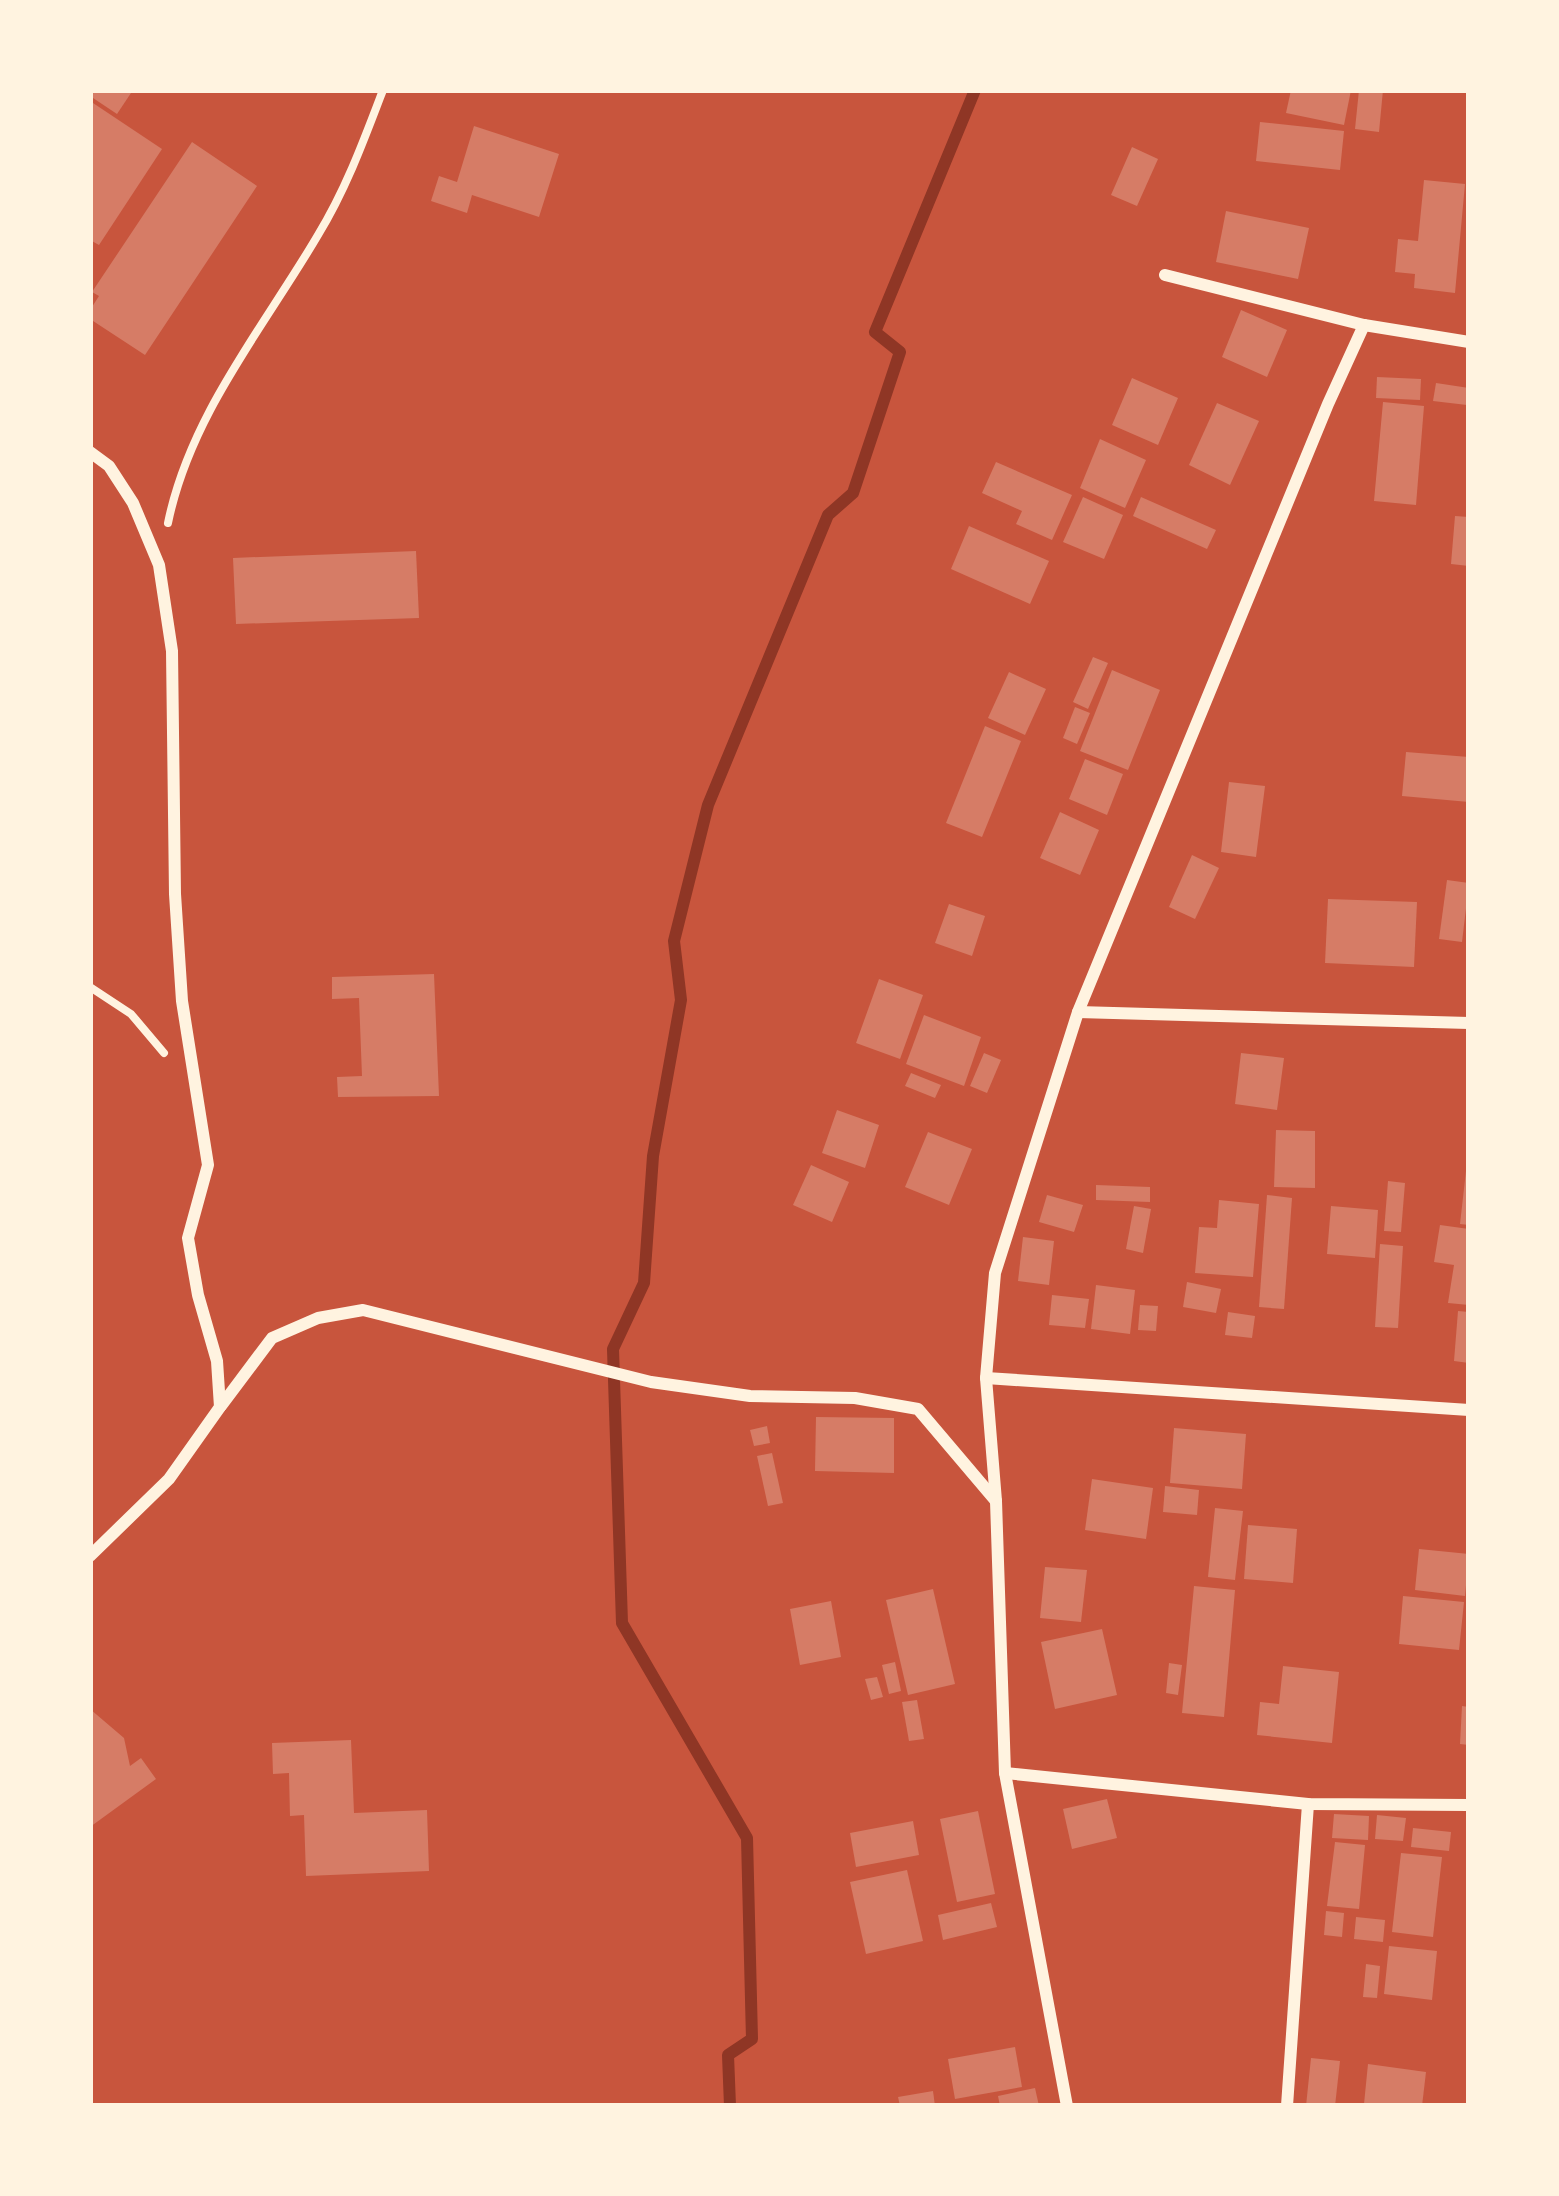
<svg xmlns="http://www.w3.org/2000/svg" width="1559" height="2196" viewBox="0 0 1559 2196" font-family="Arial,sans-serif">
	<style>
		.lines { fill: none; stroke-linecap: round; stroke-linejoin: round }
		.stream { stroke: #8f3625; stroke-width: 12 }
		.building { fill: #d67c66 }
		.path { stroke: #fff3e0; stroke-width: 8 }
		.minor { stroke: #fff3e0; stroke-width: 12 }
	</style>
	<rect width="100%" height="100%" fill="#c8553d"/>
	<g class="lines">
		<path class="stream" d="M730 2106 728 2055 752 2039 747 1838 622 1623 613 1349 644 1283 653 1156 681 1000 674 941 708 805 828 515 853 493 900 352 875 332 975 90"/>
	</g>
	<g class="building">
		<path d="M90 90H133L117 114 90 96Z"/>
		<path d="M1291 90H1351L1344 125 1286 113Z"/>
		<path d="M1359 90H1383L1379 132 1355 129Z"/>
		<path d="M93 103 162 149 99 245 90 240Z"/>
		<path d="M1260 122 1344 131 1340 170 1256 161Z"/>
		<path d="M474 126 559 154 539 217 472 195 467 213 431 201 439 176 457 182Z"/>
		<path d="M192 142 257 186 145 355 90 319V310L99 296 92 292Z"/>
		<path d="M1132 147 1158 159 1137 206 1111 195Z"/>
		<path d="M1424 180 1465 184 1455 293 1414 288 1415 274 1395 272 1398 239 1418 241Z"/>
		<path d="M1226 211 1309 228 1298 279 1216 262Z"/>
		<path d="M1241 310 1287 330 1267 377 1222 357Z"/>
		<path d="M1377 377 1421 379 1420 400 1376 398Z"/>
		<path d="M1132 378 1178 398 1158 445 1112 425Z"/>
		<path d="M1436 383 1469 388 1467 405 1433 401Z"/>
		<path d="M1383 402 1424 406 1416 505 1374 501Z"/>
		<path d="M1217 403 1259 421 1230 485 1189 465Z"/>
		<path d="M1100 439 1146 460 1125 508 1080 488Z"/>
		<path d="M996 462 1072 495 1052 540 1016 524 1022 511 982 493Z"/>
		<path d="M1083 497 1123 515 1104 559 1063 542Z"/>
		<path d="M1141 497 1216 530 1207 549 1133 516Z"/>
		<path d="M1455 516 1469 517V566L1451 564Z"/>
		<path d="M969 526 1049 561 1030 604 951 569Z"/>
		<path d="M416 551 419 618 236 624 233 558Z"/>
		<path d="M1093 657 1108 663 1088 709 1073 702Z"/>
		<path d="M1112 670 1160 690 1128 770 1080 751Z"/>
		<path d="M1009 672 1046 689 1025 735 988 718Z"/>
		<path d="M1075 707 1090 713 1077 744 1063 738Z"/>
		<path d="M985 726 1021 741 982 837 946 823Z"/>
		<path d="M1406 752 1469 757V802L1402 796Z"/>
		<path d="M1085 759 1123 774 1107 815 1069 799Z"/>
		<path d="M1229 782 1265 786 1256 857 1221 852Z"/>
		<path d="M1060 812 1099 830 1080 875 1040 858Z"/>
		<path d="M1192 855 1219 868 1195 919 1169 907Z"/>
		<path d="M1447 880 1469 883 1462 942 1439 939Z"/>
		<path d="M1328 899 1417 902 1414 967 1325 963Z"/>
		<path d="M949 904 985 916 972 956 935 943Z"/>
		<path d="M434 974 439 1096 338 1097 337 1077 362 1076 359 998 332 999V977Z"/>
		<path d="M879 979 923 995 900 1059 856 1043Z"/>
		<path d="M924 1015 981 1037 964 1086 906 1064Z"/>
		<path d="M984 1053 1001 1060 987 1093 970 1086Z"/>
		<path d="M1241 1053 1284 1058 1277 1110 1235 1104Z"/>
		<path d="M911 1073 941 1085 935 1098 905 1086Z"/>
		<path d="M837 1110 879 1125 865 1168 822 1153Z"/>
		<path d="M1276 1130 1315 1131V1188L1274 1187Z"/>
		<path d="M928 1132 972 1149 949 1205 905 1187Z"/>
		<path d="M811 1165 849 1182 832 1222 793 1205Z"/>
		<path d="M1466 1171H1469V1225L1460 1224Z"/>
		<path d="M1388 1181 1405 1183 1401 1232 1384 1231Z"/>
		<path d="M1096 1185 1150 1187V1202L1096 1200Z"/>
		<path d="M1047 1195 1083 1205 1074 1232 1039 1222Z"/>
		<path d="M1267 1195 1292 1198 1284 1309 1259 1307Z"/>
		<path d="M1219 1200 1259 1204 1253 1277 1195 1273 1199 1227 1217 1228Z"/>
		<path d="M1134 1206 1151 1209 1143 1253 1126 1249Z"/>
		<path d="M1331 1206 1378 1210 1375 1258 1327 1254Z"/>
		<path d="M1440 1225 1469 1229V1305L1448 1303 1454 1265 1434 1262Z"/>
		<path d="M1023 1237 1054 1241 1049 1285 1018 1281Z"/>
		<path d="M1380 1244 1403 1246 1398 1328 1375 1327Z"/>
		<path d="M1187 1282 1221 1289 1216 1313 1183 1307Z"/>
		<path d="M1096 1285 1135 1290 1130 1334 1091 1329Z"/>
		<path d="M1052 1295 1089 1299 1085 1328 1049 1325Z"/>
		<path d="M1140 1305 1158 1306 1156 1331 1138 1330Z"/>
		<path d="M1458 1311 1469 1312V1363L1454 1361Z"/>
		<path d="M1228 1312 1255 1316 1252 1338 1225 1335Z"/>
		<path d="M816 1417 894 1418V1473L815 1471Z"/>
		<path d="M767 1426 770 1443 754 1446 750 1430Z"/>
		<path d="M1174 1428 1246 1434 1242 1489 1170 1483Z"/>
		<path d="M772 1453 783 1503 768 1506 757 1456Z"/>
		<path d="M1092 1479 1153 1488 1146 1539 1085 1530Z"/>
		<path d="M1165 1486 1199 1490 1197 1515 1163 1512Z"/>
		<path d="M1215 1508 1243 1511 1235 1580 1208 1577Z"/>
		<path d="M1248 1525 1297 1529 1293 1583 1244 1579Z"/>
		<path d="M1419 1549 1469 1554 1465 1596 1415 1590Z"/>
		<path d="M1045 1567 1087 1570 1081 1622 1040 1618Z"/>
		<path d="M1194 1586 1235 1590 1224 1717 1182 1713Z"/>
		<path d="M933 1589 955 1684 908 1695 886 1600Z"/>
		<path d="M1403 1596 1464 1602 1459 1650 1399 1644Z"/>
		<path d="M831 1601 841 1657 800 1665 790 1609Z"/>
		<path d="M1102 1629 1117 1695 1055 1709 1041 1642Z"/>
		<path d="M895 1662 901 1691 889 1694 882 1665Z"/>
		<path d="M1169 1663 1182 1665 1178 1695 1166 1693Z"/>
		<path d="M1283 1666 1339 1672 1332 1743 1257 1735 1260 1702 1279 1704Z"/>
		<path d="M877 1677 883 1697 871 1700 865 1679Z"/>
		<path d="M917 1700 924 1739 909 1741 902 1702Z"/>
		<path d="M1462 1706 1469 1707V1745L1460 1744Z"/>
		<path d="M90 1709 124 1738 130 1766 141 1758 156 1779 90 1827Z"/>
		<path d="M351 1740 354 1813 427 1810 429 1871 306 1876 304 1815 290 1816 289 1773 273 1774 272 1743Z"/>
		<path d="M1107 1799 1117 1838 1072 1849 1063 1809Z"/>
		<path d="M978 1811 995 1894 957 1902 940 1819Z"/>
		<path d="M1334 1814 1369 1816 1368 1840 1332 1838Z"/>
		<path d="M1377 1815 1406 1818 1403 1841 1375 1839Z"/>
		<path d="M913 1821 919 1855 856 1867 850 1833Z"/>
		<path d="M1413 1828 1451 1832 1449 1851 1411 1847Z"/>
		<path d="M1335 1842 1365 1845 1359 1909 1327 1906Z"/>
		<path d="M1401 1853 1442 1857 1433 1937 1392 1932Z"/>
		<path d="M907 1870 923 1941 866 1954 850 1882Z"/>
		<path d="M991 1903 997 1927 943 1940 938 1915Z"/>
		<path d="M1326 1911 1344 1913 1342 1937 1324 1935Z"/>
		<path d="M1356 1917 1385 1920 1383 1942 1354 1939Z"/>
		<path d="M1389 1946 1437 1951 1432 2000 1384 1994Z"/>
		<path d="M1366 1964 1380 1966 1377 1998 1363 1997Z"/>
		<path d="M1015 2047 1022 2087 955 2099 948 2059Z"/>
		<path d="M1311 2058 1340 2061 1335 2106H1306Z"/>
		<path d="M1368 2064 1426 2072 1422 2106 1364 2104Z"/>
		<path d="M1035 2088 1039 2106H1000L998 2096Z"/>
		<path d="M933 2091 935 2106H900L898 2097Z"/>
	</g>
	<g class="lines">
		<g class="path">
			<path d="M168 523C190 415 264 327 318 235 346 189 364 140 383 90"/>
			<path d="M90 987 131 1014 164 1053"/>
		</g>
		<g class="minor">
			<path d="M1165 275 1364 325 1469 342"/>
			<path d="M90 452 109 466 133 503 159 565 172 651 175 894 182 1001 208 1165 188 1238 198 1295 217 1361 220 1407 169 1479 90 1556"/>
			<path d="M1078 1012 1469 1023"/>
			<path d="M986 1378 1469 1410"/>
			<path d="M221 1406 272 1338 318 1318 363 1310 651 1382 750 1396 855 1398 918 1409 996 1501"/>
			<path d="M1005 1773 1308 1804 1469 1805"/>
			<path d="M1067 2106 1005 1773 996 1501 986 1378 995 1273 1078 1012 1328 404 1364 325"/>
			<path d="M1287 2106 1308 1804"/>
		</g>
	</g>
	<rect width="1559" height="2196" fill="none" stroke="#fff3e0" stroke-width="186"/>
</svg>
